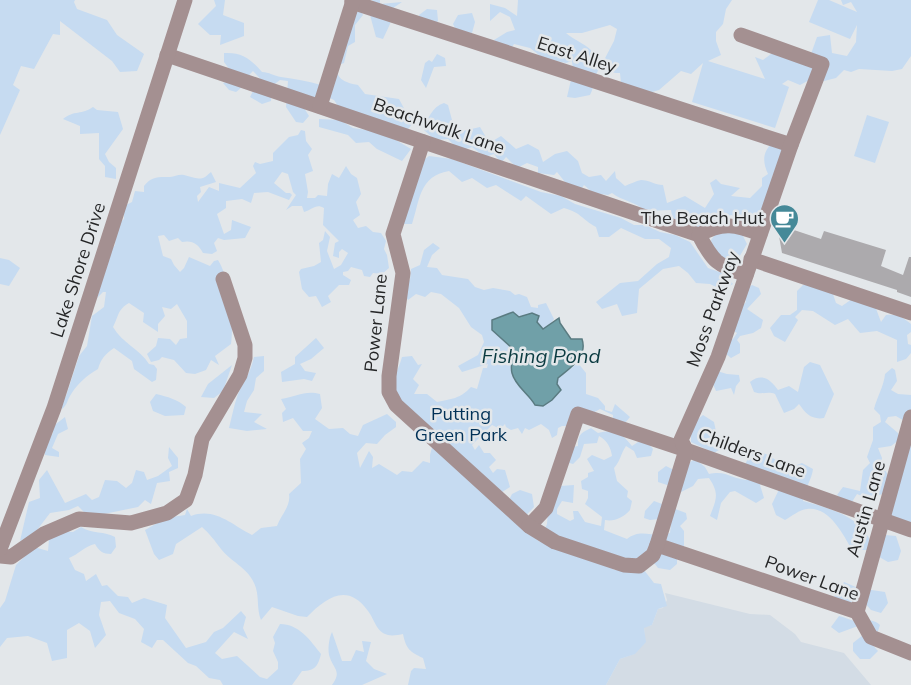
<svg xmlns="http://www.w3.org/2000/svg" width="911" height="685" viewBox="0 0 911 685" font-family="Mulish,sans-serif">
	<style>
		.built { fill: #d3dce5 }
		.green { fill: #c6dbf1 }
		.water { fill: #70a0a8; stroke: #5a7b81; stroke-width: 1.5 }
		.building { fill: #acaaad }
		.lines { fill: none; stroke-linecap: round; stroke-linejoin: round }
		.minor { stroke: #a49091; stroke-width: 15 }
		.tertiary { stroke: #a49091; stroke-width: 15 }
		.labels { text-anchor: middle; stroke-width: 5; stroke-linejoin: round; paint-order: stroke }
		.street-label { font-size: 18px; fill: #252627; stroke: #e3e7ea }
		.poi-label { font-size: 18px; fill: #252627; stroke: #e3e7ea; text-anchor: end }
		.park-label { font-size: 18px; fill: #013157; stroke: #e3e7ea }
		.water-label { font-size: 20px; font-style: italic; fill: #0b3b41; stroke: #e3e7ea }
	</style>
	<rect width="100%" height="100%" fill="#e3e7ea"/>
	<path class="built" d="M665 593 750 614 770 615 795 634 801 642 844 653 871 685H606L620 659 634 654 645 642 644 627 652 625 658 609 663 608 667 600Z"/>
	<g class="green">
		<path d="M0 0H75L74 2 77 9 107 20 117 35 144 54 137 71 120 72 112 61 60 21V35L53 34 34 69 21 66 13 85 20 90 0 135Z"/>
		<path d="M214 0H225L223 15 244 23V36L220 45 221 35H210L198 24 216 6Z"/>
		<path d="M372 0H380V4L402 2 393 8 390 24 383 39 376 37 370 15 377 5Z"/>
		<path d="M518 0H732L726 9 723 24 716 32V41L721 55 708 61 765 79 755 57 763 60 775 51 811 54 817 37 830 35 832 53 847 56 856 42 857 25 850 39 809 22 818 0H829L857 12 851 2 843 5 841 0H911V56L902 69 892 71 859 69 851 72 844 70 836 78 820 82 817 76 800 85 788 80 782 84 789 87 775 128 692 102 703 63 691 74 681 71 659 90 645 94 621 83 620 73C609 73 607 72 603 62L614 41 617 29 610 25 582 33H566C583 47 593 43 600 68 593 76 595 86 590 95L575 98 567 97 573 71 572 61 566 63 543 58 530 48 514 44 510 50 502 47 494 40 507 32 515 30 510 17 500 12 490 21V4L505 8 517 16Z"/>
		<path d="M427 9 437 10 438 21 435 24 421 27 419 15Z"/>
		<path d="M361 11 363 15 355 25V42L348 46 344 63 336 66C336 80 347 83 358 85L365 94 399 99 407 114 416 119 406 132 338 106 334 100 321 94 304 108 309 116 303 123 296 122 286 107 288 81 280 80 272 86 271 101 262 104 250 97 253 91 265 84 253 71C245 78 245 86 236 92L229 90 223 83 229 81 233 74 224 62V53C242 52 251 59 262 72 269 72 274 76 281 77 295 79 307 81 321 85L353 13Z"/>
		<path d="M472 13 475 22 472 33 456 30 453 24 458 15Z"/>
		<path d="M437 54 445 58 446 66 434 67 426 88 421 80 425 63 429 60 432 62Z"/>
		<path d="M444 103 448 105 452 120 463 131 480 127 486 137 491 142 501 136 516 149 528 144 539 150 543 162 555 154 567 151 578 161 582 173 589 177 601 175 606 181 615 171 616 178 625 186C630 184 636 181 641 180 649 180 655 185 663 185L667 203 685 196 705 208 714 194 710 183 716 179 721 184 740 188 731 196 750 198 762 186V178L768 174C762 161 763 152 772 143L785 145 788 164 772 176 773 183 758 227 743 236 747 244 738 259 730 261 714 252 711 240 718 231 738 222 732 215 713 219 698 227 673 221 671 210 645 211C637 202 622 201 612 193L608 195 593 193 584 185 582 188 569 187 557 172 554 175 538 173V167L527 163 517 168 506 157 501 163 494 154 485 157 472 147 460 151 448 139 435 140 424 130C427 119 432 107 444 103Z"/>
		<path d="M93 107 97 110 118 112 123 129 105 154 109 162 116 168V179L105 177V166L99 159V133L80 134V126L63 119C74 110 82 115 93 107Z"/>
		<path d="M867 115 889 122 875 163 854 156Z"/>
		<path d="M319 119 340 120 353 128 367 130 396 140 411 149 402 161 377 149 369 142 356 143 348 135 319 127Z"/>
		<path d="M301 130 305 131 306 141 312 149 308 155 313 171 305 174 308 192 307 198H315L318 195 327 196 328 184 332 174 339 178 346 166 351 174 357 178 361 194 356 202 360 215 353 220 358 228 366 226 373 232 381 233 386 241 384 249 387 255 389 268 382 274 373 273 370 277 364 276 362 270 351 267 348 271 343 272V275L351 280 349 285H339L328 296 331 302 322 307 316 296 309 297 302 289 299 272 301 269 314 266 321 262 319 243 323 240 325 231 330 237 327 251 334 269 341 265 348 253 342 249 339 252V258L333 256 335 243 339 241 323 225 324 208C316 203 312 210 304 212L302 206H292L286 210 296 195 293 192 288 174 282 172 274 183 286 193H290L292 195 289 200 268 192 254 193 251 203 242 199 226 201V208L217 214 224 234 231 230 232 220 251 227 245 238 224 240 218 238 214 243 217 251 212 254 203 253C198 244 193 240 182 242L178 238 169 241 164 235 158 236 163 256 171 259 174 265 180 272 184 268 189 257 210 266 214 261 218 260C230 279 234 322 231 344L215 356 219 365 211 360 206 370 195 374 186 373 174 360 162 357 159 360 151 362 147 354 156 346 158 338 170 339 176 345 180 339 187 338V321L177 304 171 309 162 307 165 316 158 324V332L143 322 144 313 129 303C117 310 119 316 113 327 122 343 140 349 149 364L154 365 157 369 156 380 152 382 134 369 132 361 114 348C105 354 101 359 98 369 87 375 76 385 70 396 67 401 67 405 62 409L59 405 66 396 79 356 87 346 92 316 104 307 106 292H103L97 298 110 252 115 245 116 226 124 219V206L132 202 135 191 144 192V186C152 176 158 177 170 177 175 177 178 174 184 175 190 176 196 180 203 178 206 177 208 174 211 172L216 182 200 187 201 192 197 196 198 202 209 187 219 191V183L240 188 256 173 253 166 255 162 260 164 273 161V153L289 137 298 135Z"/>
		<path d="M429 156 452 159 541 192 561 196 575 204 621 218 634 225H645L660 232 675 235 690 242 708 268 725 274 733 284 722 290 710 284 696 283 688 273 679 266 663 269 639 289 637 313 622 316 617 304 602 309 596 302 620 283 638 281 657 264 669 257 671 248 659 239H645L621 228 609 237H599L596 227C581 219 582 213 564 208L551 214 526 196 521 201 496 185 487 188 472 178 462 182 449 171C419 176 420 200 412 224H402L420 163Z"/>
		<path d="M433 243 440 248 432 255 427 267 437 268 442 275 468 279 475 287 484 290 493 288 510 291 515 295 519 294 527 297 531 307 538 308V305L546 303 554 319 547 328 543 329 537 322 492 330 513 349 512 373 535 405 557 384 558 378 578 363 586 373V394L598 398 605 406V410L612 412 615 404 630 417 625 423 613 419V415L600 409 570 426H562L558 428 557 435 552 438 549 430 541 424 529 430 525 428 522 434 518 428 511 430 506 427 505 424 500 429 492 425 472 445 475 450 479 445 484 453H490L496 460 489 467 493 473 497 469 505 470 510 487 491 499 497 507 508 502 512 494 520 490 532 494 534 507 517 525 540 542 547 524 548 511 560 486 574 485 573 503 562 501 557 509V514L570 521 574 519 573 511H578L585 522 601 526 602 517 585 504 588 498V491L582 489 581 481 588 477V473L594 471 587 459 592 455 604 460 612 456C611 448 607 440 599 436L597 443 584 444 580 457 573 464 566 462 572 447 578 446C578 434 581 433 591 428L598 433C617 429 621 433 632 446L638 442H647L653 449 651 456 637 458 634 451 626 446C621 453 620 462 614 468L617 481 628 491 627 497 632 501 630 510C624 517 614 522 605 520L604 530 627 539C641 527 655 539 670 533L671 524 659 519 650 520 644 518 645 511 654 501 686 513 687 519 680 526 684 531V549L677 557V564L670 570 658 568 655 564 642 558 610 564 614 570H644L654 583 661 584 667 606 658 609 652 625 644 628 646 642 635 654 620 659 606 685H408L411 671 414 668 426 669 423 658C410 652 406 649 403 634 399 635 392 636 388 635 376 632 375 620 368 611 347 582 326 598 307 617L298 616 272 607 261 620C256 608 260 595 254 583 247 567 231 562 221 549 215 541 210 534 202 527L176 544 173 554 159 560 154 554 145 530 166 518 185 515 187 509 191 516C215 507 232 525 252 535L261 528 277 526C281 515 291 506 289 494L301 483 300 459 306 449 302 443 309 438 312 431H303L293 418 283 422 282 413 286 409 281 399C296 397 305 390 320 394L322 408 315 419 329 429 343 428 350 434 358 436 363 425 387 414 396 422V427L385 435 377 444 366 443 357 453 360 468 369 451 373 457 372 468 379 464 397 475 402 471 412 472 423 461 430 463V455L435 436C418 422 389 406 394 380 396 372 400 365 402 357L412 356 418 365 422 364 413 379 419 385 414 394H427L437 402C451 399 460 399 471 387L477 389 483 368H487L488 364 462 372 458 366 478 355 484 342 482 335 471 327 459 308 441 294 431 292 425 297 416 294 408 300 398 285 410 280 411 269 420 265 424 250Z"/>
		<path d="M0 258 9 260 20 268 9 286 0 284Z"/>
		<path d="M752 285 759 288 761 294 747 309 763 320 761 328 753 333 740 336 737 340 740 344V353L731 358 725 353 728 341 733 339 737 333 734 331 737 312 746 302 743 292Z"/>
		<path d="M803 285H817L832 291 836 303 842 306 852 299 875 306 881 322 886 315C898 314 902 317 911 324V332L907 335 908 344 911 345V353L906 359 897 362V340L877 331 860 333 848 319 835 325 813 311 802 310 795 317 798 320 785 342 774 336 770 328 781 315H790L797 310V291Z"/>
		<path d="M316 338 324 348 311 359 300 364 305 371 316 373 312 381 304 379 282 382 281 372 295 364V357Z"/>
		<path d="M264 356V371L256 378 254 390 247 401 244 412 262 414 254 422 267 429 247 431 229 428C232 416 234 405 238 394 245 379 250 374 254 357Z"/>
		<path d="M810 362 820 365 834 394 824 418C812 420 806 414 799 404L794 409 784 413 775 394C768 391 762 395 754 392L750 382C762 372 771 380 778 390L789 386 798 392 804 367Z"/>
		<path d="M232 365 223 391 214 398 201 397 208 384Z"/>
		<path d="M892 368 895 370 897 381 891 390 898 394 911 395V425L896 416 888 417 885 422 898 433 899 440 891 446 878 448 882 458 881 464 890 478 883 494 866 498 857 494 850 505 837 495 843 487 860 491 863 470 870 463 867 457 873 440V427L881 422 880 415 874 409C877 397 884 386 885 374Z"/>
		<path d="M717 371 727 374 739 375 740 381 736 386 734 395 731 388 716 391 712 382Z"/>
		<path d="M156 394C168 397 177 399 186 407L184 415 165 416 153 411 150 402Z"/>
		<path d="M703 415 714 422 717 436 722 448 714 453 691 442V425Z"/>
		<path d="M65 417 68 429 58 434 52 448 59 452V457L45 455 44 446 53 433 52 427Z"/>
		<path d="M911 434V533L895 528 889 508Z"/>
		<path d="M169 447 178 458V468L169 472 170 481 157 483 151 504 145 500 138 507 99 515 86 514 78 506 69 510 50 513 34 534 20 541 29 502 40 498 39 480 47 470 65 503 86 494 92 500 99 497 105 480 117 481 126 488 132 483 136 470 144 472 147 480 158 476 172 466 168 458Z"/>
		<path d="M751 451C757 452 765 453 770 456 783 465 786 470 802 463L813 469C812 480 803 491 803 501 828 508 858 515 870 540L885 535 896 536 901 551 898 560 888 562 867 550H852C843 534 829 506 807 509 799 510 792 516 785 520L776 515 772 504 785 477 774 475 760 485 764 498 756 503 735 491 730 492 721 503 717 520 710 516C716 500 720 494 709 478L698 479 693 486 681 492 673 483 667 485 658 482V472L666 466 676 471 695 459 705 467 709 474C728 470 731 480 750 480L745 465Z"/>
		<path d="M81 527C92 534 105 531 115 537L116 547 111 554C103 554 99 551 95 544 85 546 79 554 69 558L75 570 84 574 86 581 96 574 102 586 107 585 118 596 128 597 132 603 144 598 167 605 165 618 186 648 206 642 214 632 223 628 241 611 246 617 243 628 248 639 234 632 215 653 222 659 237 656 260 677 267 679 278 669V662L273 651 275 643 273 637 280 624C299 624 310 640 321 654 318 666 315 671 302 671L292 685H223L220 680 209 678 196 666 188 663 163 640H157L152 648 141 642 144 629 135 619 119 613 110 601 101 602 99 615 106 635 95 648 90 631 79 623 67 630V658L52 661 47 643 28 636 7 638 0 647V608L5 601 16 565 34 547 48 551 49 540 61 531 73 532Z"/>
		<path d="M844 582 858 588 885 592 888 603 881 613 871 610 864 602 850 603 834 597Z"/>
		<path d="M839 616C844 617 850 620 855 621 865 622 870 617 880 625L878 631 868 640 878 651 870 659H860L853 651V643L863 635 858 626 839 633 831 627Z"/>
		<path d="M332 632 342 661H351L356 650 364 652 362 641 371 642 366 661 374 669 387 674 362 685H332C342 672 334 669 330 658 327 651 329 638 332 632Z"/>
	</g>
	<path class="water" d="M513 312 519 317 532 313 539 316 537 322 543 329 559 318 560 323 571 339H582C588 357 570 368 558 378L557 384 561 390 552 400 543 406 535 405C529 394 515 386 512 373 510 367 513 356 513 349L492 330V320Z"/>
	<path class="building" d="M785 227 821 239 824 231 886 250 881 266 903 275 909 257H911V297L897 292V290L782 253 779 236H782Z"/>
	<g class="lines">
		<g class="minor">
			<path d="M352 2 791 145"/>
			<path d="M167 55 699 235C713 262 717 265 746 275"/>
			<path d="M320 106 352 4V0"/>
			<path d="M423 142 393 234 403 273 389 376V392L396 405 529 526 546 508 578 414 686 450 911 530"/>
			<path d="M699 235C723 221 736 225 760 234"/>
			<path d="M751 259 911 313"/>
			<path d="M529 526 555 542 624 565 639 566 653 555 657 545 857 612 871 637 911 653"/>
			<path d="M657 545 686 450 681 440 718 357 791 145 822 64 741 35"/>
			<path d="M0 556 11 557 44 534 79 519 131 523 167 513 186 500 195 475 202 439 240 375 245 358V345L223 279"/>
			<path d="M857 612 911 417"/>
		</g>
		<path class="tertiary" d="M0 549 54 408 185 0"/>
	</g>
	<defs>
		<symbol id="cafe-pin" viewBox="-11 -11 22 30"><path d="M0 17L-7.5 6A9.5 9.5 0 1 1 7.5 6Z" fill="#458998" stroke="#e3e7ea"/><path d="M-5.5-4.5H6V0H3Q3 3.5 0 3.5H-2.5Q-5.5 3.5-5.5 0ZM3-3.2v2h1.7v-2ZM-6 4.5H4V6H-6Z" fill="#fff"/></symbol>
	</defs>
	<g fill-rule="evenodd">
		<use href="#cafe-pin" x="768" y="202" width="33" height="45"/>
	</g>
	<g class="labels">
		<g class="street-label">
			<text transform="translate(577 55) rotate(18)" y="6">East Alley</text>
			<text transform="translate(439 126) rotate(19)" y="6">Beachwalk Lane</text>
			<text transform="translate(78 270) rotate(-72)" y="6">Lake Shore Drive</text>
			<text transform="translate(713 309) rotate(-70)" y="6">Moss Parkway</text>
			<text transform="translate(376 323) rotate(-84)" y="6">Power Lane</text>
			<text transform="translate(752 453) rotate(20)" y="6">Childers Lane</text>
			<text transform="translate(866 509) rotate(-74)" y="6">Austin Lane</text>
			<text transform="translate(812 578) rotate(20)" y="6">Power Lane</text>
		</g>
		<g class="poi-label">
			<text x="764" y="224">The Beach Hut</text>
		</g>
		<g class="park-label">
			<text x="461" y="420">Putting<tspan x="461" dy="21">Green Park</tspan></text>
		</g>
		<g class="water-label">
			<text x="541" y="363">Fishing Pond</text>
		</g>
	</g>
</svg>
